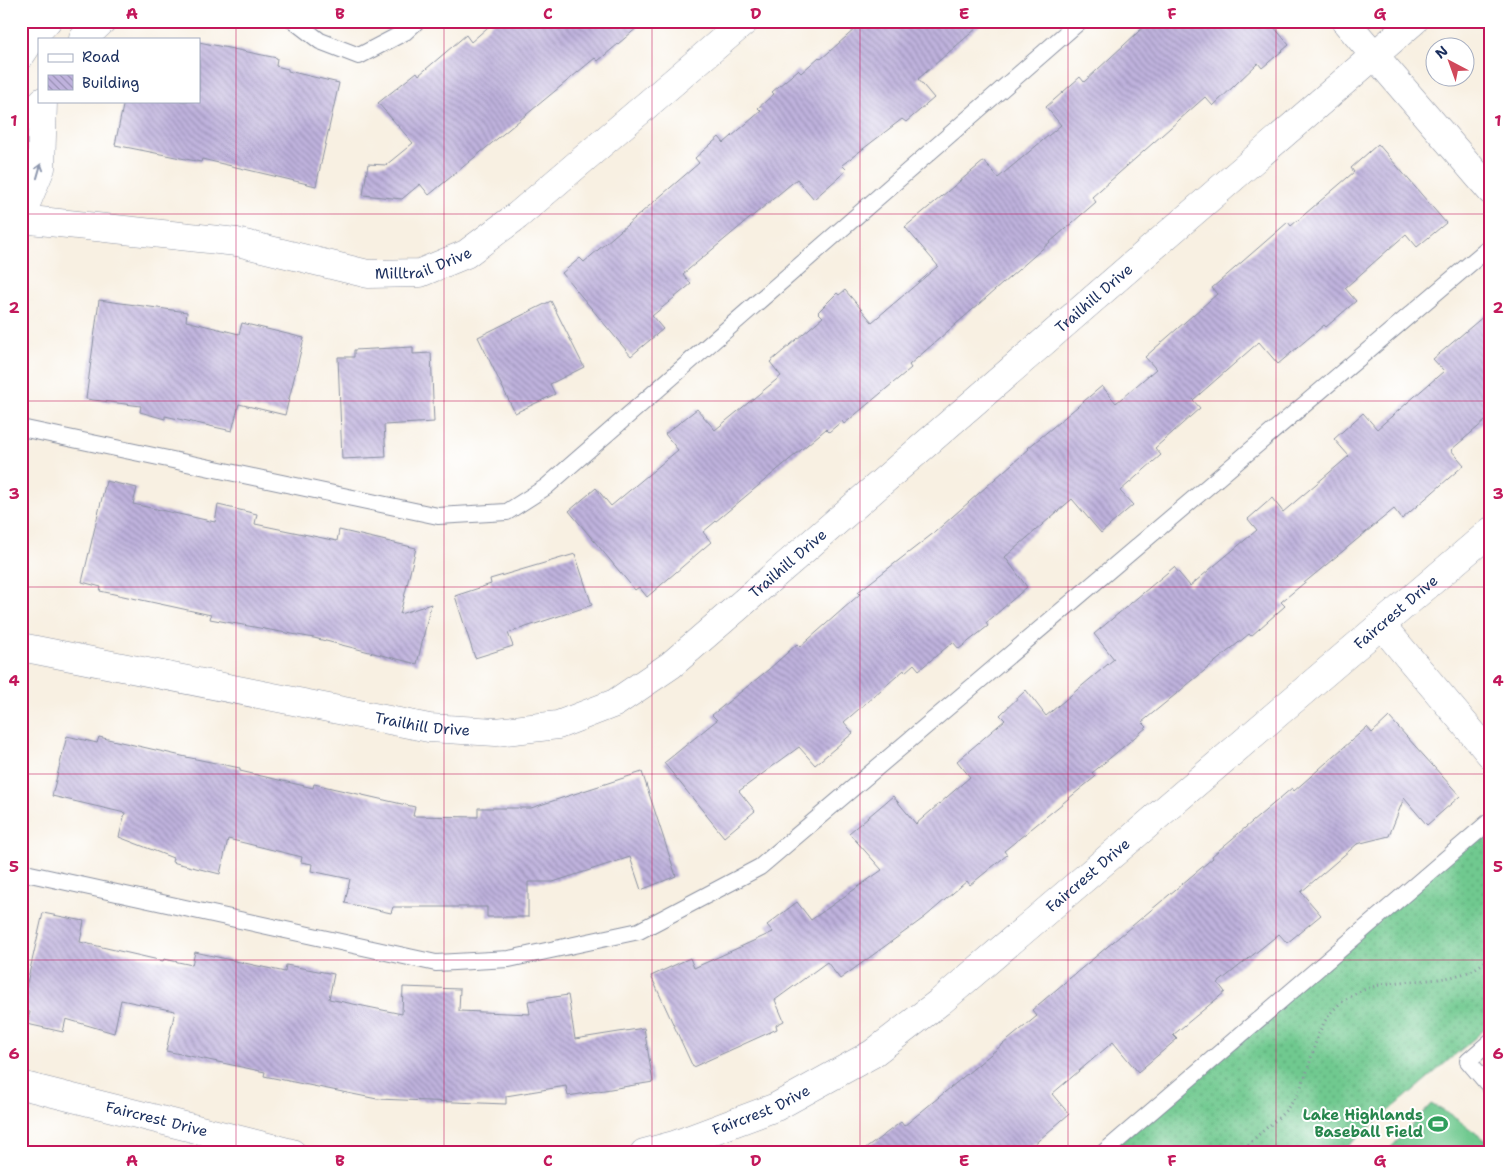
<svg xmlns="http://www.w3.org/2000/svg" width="1512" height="1174" viewBox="0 0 1512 1174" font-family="'Shantell Sans',sans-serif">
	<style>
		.grass { fill: url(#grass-dots); stroke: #467c76 }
		.garden { fill: #70c98f; stroke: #467c76 }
		.building { fill: url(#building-back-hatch) }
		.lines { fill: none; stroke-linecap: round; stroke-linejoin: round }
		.lane-casing { stroke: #8a90a0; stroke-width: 18 }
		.street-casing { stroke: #8a90a0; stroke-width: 29 }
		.secondary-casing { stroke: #8a90a0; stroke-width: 29 }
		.path { stroke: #8a90a0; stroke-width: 3; stroke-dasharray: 1 4; stroke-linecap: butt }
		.lane { stroke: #fff; stroke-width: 16 }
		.street { stroke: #fff; stroke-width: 28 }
		.secondary { stroke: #fff; stroke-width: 28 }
		.oneway { stroke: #8d97ae }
		.grid { fill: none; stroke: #c2185b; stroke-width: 1; stroke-opacity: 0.55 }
		.labels { text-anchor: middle; stroke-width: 4; stroke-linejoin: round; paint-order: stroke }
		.street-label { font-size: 15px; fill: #1b2f5e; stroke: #fff }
		.leisure-label { font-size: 15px; font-weight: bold; fill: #27864d; stroke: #fff; text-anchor: end }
		.neatline { fill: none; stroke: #c2185b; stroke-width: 2 }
		.grid-label { font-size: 16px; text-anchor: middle; font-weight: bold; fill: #c2185b }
	</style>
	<defs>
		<pattern id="grass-dots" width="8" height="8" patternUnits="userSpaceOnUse" patternTransform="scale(1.25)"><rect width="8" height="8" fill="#70c98f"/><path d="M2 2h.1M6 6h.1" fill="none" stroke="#5ba478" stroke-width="1.8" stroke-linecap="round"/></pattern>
		<pattern id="building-back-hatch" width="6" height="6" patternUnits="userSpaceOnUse" patternTransform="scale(1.25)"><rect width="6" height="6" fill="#bfb2dd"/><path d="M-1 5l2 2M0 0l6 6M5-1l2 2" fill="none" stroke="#9a91b6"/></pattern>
	</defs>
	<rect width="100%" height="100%" fill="#fff"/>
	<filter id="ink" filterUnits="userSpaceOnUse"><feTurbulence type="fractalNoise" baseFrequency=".02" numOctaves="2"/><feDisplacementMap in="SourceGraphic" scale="10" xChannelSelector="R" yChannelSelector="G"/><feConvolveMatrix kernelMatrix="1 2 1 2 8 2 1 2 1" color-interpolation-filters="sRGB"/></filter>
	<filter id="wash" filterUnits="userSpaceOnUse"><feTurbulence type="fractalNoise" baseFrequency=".0096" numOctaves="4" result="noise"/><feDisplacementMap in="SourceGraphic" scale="20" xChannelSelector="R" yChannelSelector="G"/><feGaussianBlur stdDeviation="1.12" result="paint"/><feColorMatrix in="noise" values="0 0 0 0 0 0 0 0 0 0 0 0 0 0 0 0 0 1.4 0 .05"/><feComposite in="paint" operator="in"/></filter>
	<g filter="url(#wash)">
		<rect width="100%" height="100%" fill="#f8f0e2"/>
		<path class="grass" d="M1491 816V1024L1340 1153H1101Z"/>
		<path class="garden" d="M1431 1104 1451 1115 1491 1144V1153H1386Z"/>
		<g id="blocks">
			<g class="building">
				<path d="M495 21H645L598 61 595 58 429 195 420 184 402 199 363 195 368 164 386 165 413 143 378 103 417 72 419 75 466 35 471 42Z"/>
				<path d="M864 21H985L918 79 934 98 906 122 902 119 842 165 847 170 814 199 797 179 683 274 691 284 652 316 663 329 631 356 562 273 580 258 584 262 699 163 695 158 719 137 724 143 761 111 758 108 774 94 772 92 798 70 801 73 819 57 821 59Z"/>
				<path d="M1150 21H1269L1289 45 1262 68 1258 63 1213 106 1205 97 1092 197 1096 202 909 365 911 368 844 424 842 421 829 432 826 429 703 532 711 542 647 597 639 587 635 590 569 511 596 488 611 506 678 450 665 434 697 409 715 430 781 376 770 362 823 317 818 312 837 293 839 295 845 290 872 322 938 266 905 227 984 161 998 178 1061 125 1046 107 1080 77 1084 82Z"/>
				<path d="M199 42 277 58 276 66 288 69V71L339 83 316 186 202 159 201 162 115 145 124 101H199Z"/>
				<path d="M1378 144 1446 223 1417 247 1406 234 1345 288 1356 301 1326 327 1324 325 1278 364 1259 342 1193 400 1200 408 1155 448 1161 455 1120 491 1133 505 1101 533 1072 499 1005 557 1027 587 986 623 988 626 959 649 953 642 919 670 914 664 905 672 904 670 844 722 853 733 815 765 799 747 739 791 755 811 724 837 664 763 717 720 712 715 768 670 797 644 800 647 860 594 858 592 935 532 1029 449 1028 448 1102 386 1116 403 1156 369 1145 357 1217 294 1212 288 1288 222 1291 226 1354 172 1351 168Z"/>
				<path d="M99 300 187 312 186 321 239 334 242 323 304 338 285 415 239 404 232 431 165 416V419L140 412 141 406 86 399Z"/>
				<path d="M551 301 584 367 550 384 555 394 515 413 478 337Z"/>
				<path d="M1491 310V416L1451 450 1464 465 1402 519 1394 509 1281 602 1285 606 1251 636 1249 634 1142 722 1147 727 1092 773 1095 777 1004 851 1007 855 970 885 967 881 925 917 840 979 827 962 775 1000 784 1021 776 1025 777 1029 693 1067 651 976 690 958 694 968 773 932 767 925 797 902 811 920 882 870 849 833 893 796 916 824 970 777 957 761 1005 720 1000 715 1026 690 1046 716 1114 659 1094 634 1174 567 1190 586 1257 530 1248 519 1272 498 1283 512 1349 456 1334 439 1363 413 1377 429 1444 371 1433 359Z"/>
				<path d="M413 347V354L431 353 434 422 384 425 386 457 342 459 338 357H354V350Z"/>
				<path d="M106 481 137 488 133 504 215 522 218 505 257 514 255 524 337 541 339 530 416 548 400 614 431 604 417 664 314 638 210 619 211 615 100 591 101 587 82 582Z"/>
				<path d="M575 554 592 605 508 633 513 646 475 658 455 596 491 584 490 579Z"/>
				<path d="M1389 717 1460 796 1427 825 1404 798 1389 836 1357 844 1301 892 1321 915 1287 943 1279 934 1218 983 1225 992 1173 1035 1177 1039 1138 1072 1113 1042 1052 1094 1069 1114 1024 1153H860L901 1122 904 1126 1037 1016 1032 1010 1213 858 1212 856 1292 788 1294 791 1367 727 1372 733Z"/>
				<path d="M67 736 97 743 99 737 186 757 240 768V771L313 788 314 784 415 807 413 816 478 817V808H531L642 772 676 876 641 890 630 857 553 882H528V917H487V907H393L391 913 345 903 350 879 311 871 312 864 301 862 302 857 228 839 220 874 172 862 173 858 119 837 125 813 52 796Z"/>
				<path d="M43 913 84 921 80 942 163 961 164 959 192 965 195 952 285 972 286 965 334 974 329 999 402 1014 403 987 460 989 459 1011 530 1014 528 1001 568 995 575 1039 644 1028 653 1082 568 1096 566 1086 506 1096V1104L377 1099 264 1076 265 1072 166 1051 175 1011 121 1000 114 1033 66 1019 63 1032 27 1024 30 1012 21 1009Z"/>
			</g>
		</g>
	</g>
	<g filter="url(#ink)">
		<use href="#blocks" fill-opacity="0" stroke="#8a90a0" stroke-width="1"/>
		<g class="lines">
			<defs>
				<g id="lane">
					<path d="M294 21 320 41 359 56 405 32 417 21"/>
					<path d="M21 428 438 516 507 512 546 487 1080 21"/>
					<path d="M21 872 436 963 509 959 639 931 760 867 1491 246"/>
					<path d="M1491 1041 1468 1061 1491 1088"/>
					<path d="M1103 1153 1491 820"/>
				</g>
				<g id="street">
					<path d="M1345 21 1491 191"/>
					<path id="s1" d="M21 219 237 242 368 274 420 273 466 254 517 216 745 21"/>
					<path d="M1382 626 1491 755"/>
					<path id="s2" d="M21 647 429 728 496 732 558 725 615 703 671 665 1414 21"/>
					<path id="s3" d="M21 1085 292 1153"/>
					<path id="s4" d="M644 1153 674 1145 776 1107 872 1054 941 1001 1491 531"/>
				</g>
				<g id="secondary">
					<path d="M83 39 102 21"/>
					<path d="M21 55 35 34 47 21"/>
					<path d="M21 216 41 168 43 101"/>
				</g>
			</defs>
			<use href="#lane" class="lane-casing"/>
			<use href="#street" class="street-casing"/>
			<use href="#secondary" class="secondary-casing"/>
			<path class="path" d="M1242 1153C1256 1132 1282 1120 1295 1098 1319 1059 1308 1020 1353 995 1388 975 1429 986 1465 973 1475 970 1483 963 1491 957"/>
			<use href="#lane" class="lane"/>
			<use href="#street" class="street"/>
			<use href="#secondary" class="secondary"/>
		</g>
		<defs><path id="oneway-shaft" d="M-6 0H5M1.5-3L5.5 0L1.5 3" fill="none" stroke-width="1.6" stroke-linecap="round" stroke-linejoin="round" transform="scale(1.25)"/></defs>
		<use class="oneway" href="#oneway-shaft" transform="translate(39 171) rotate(-74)"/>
	</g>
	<path class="grid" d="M236 21V1153M444 21V1153M652 21V1153M860 21V1153M1068 21V1153M1276 21V1153M21 214H1491M21 401H1491M21 587H1491M21 774H1491M21 960H1491"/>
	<defs>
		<symbol id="stadium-bare" viewBox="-9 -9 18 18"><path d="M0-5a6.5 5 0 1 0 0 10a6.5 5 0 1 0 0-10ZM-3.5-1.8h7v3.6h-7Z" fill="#2e9e5b" stroke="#fff" stroke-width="2.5" paint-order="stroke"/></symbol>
	</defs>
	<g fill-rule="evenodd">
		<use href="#stadium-bare" x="1424" y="1110" width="28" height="28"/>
	</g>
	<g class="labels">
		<g class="street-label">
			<text dy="5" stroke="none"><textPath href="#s1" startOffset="409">Milltrail Drive</textPath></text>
			<text dy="5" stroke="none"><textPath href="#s2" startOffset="1234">Trailhill Drive</textPath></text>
			<text dy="5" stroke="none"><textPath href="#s2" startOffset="829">Trailhill Drive</textPath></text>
			<text dy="5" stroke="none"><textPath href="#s4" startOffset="935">Faircrest Drive</textPath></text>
			<text dy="5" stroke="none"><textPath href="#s2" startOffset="409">Trailhill Drive</textPath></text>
			<text dy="5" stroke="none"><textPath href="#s4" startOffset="530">Faircrest Drive</textPath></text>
			<text dy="5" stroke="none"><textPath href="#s4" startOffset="125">Faircrest Drive</textPath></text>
			<text dy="5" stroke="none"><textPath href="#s3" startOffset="140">Faircrest Drive</textPath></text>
		</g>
		<g class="leisure-label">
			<text x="1423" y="1120">Lake Highlands<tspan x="1423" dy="17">Baseball Field</tspan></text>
		</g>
	</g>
	<rect width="1512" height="1174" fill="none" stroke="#fff" stroke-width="55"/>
	<rect x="38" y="38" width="162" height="65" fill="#ffffff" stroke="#a4acbf"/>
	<rect x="48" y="54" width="25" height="8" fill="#ffffff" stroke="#a4acbf"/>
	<text x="82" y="62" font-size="15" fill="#1b2f5e">Road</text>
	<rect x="48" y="75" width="25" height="15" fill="url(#building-back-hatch)" stroke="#a4acbf"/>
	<text x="82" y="88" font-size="15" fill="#1b2f5e">Building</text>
	<g transform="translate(1450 62) rotate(319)"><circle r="24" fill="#ffffff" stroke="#a4acbf"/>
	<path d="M0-4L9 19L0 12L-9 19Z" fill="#d1495b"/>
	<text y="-8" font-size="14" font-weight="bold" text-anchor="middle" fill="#1b2f5e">N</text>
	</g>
	<rect x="28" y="28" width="1456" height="1118" class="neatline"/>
	<g class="grid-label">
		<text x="132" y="19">A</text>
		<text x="340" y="19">B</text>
		<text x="548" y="19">C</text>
		<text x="756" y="19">D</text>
		<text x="964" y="19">E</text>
		<text x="1172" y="19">F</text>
		<text x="1380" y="19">G</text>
		<text x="14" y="126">1</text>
		<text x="1498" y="126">1</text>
		<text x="14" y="313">2</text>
		<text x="1498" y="313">2</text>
		<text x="14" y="499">3</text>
		<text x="1498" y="499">3</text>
		<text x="14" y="686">4</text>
		<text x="1498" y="686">4</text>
		<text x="14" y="872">5</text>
		<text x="1498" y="872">5</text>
		<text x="14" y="1059">6</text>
		<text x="1498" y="1059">6</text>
		<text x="132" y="1166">A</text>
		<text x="340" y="1166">B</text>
		<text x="548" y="1166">C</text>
		<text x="756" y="1166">D</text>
		<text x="964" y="1166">E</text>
		<text x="1172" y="1166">F</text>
		<text x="1380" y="1166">G</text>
	</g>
</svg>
